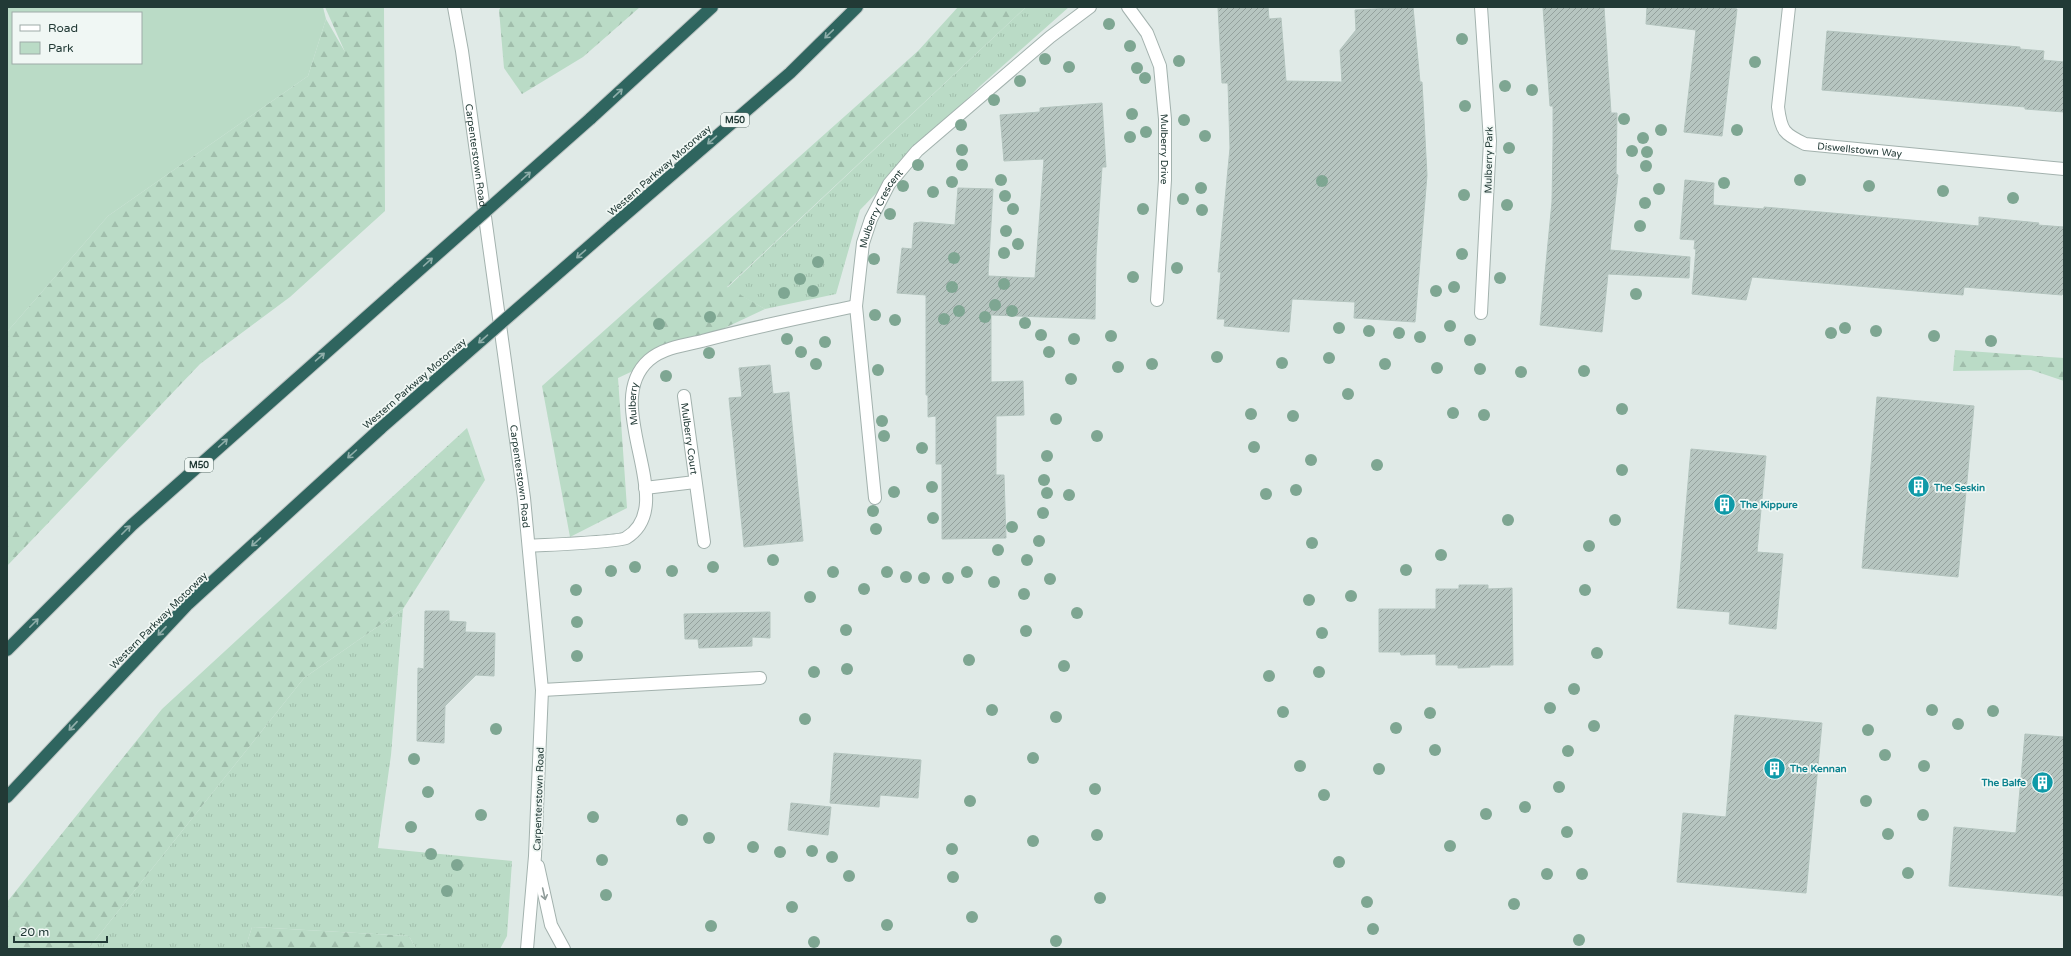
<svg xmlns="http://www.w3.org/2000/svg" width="2071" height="956" viewBox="0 0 2071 956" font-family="'Varela Round',sans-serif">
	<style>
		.grass { fill: url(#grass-tufts) }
		.forest { fill: url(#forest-firs) }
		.park { fill: #badbc6; fill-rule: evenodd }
		.building { fill: url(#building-hatch); stroke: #b3c4be }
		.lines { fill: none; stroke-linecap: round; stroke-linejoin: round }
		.service-casing { stroke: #a3b2ae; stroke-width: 14 }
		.minor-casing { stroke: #a3b2ae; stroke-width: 14 }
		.tertiary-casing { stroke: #a3b2ae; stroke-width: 14 }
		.motorway-casing { stroke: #bdc4c3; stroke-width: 14 }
		.service { stroke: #fff; stroke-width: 12 }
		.minor { stroke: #fff; stroke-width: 12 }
		.tertiary { stroke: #fff; stroke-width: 12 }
		.motorway { stroke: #2f655f; stroke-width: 12 }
		.motorway-bridge-casing { stroke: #bdc4c3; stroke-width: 14; stroke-linecap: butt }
		.motorway-bridge { stroke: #2f655f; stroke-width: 12 }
		.tree { fill: #7ea692 }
		.oneway { stroke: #90aeaa }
		.oneway2 { stroke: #909c9a }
		.labels { text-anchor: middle; stroke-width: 3.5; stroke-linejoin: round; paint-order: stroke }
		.shield { fill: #f0f7f4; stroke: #60736f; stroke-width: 1 }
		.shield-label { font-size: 9px; font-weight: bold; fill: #223a36 }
		.street-label { font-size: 10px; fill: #223a36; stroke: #f0f7f4 }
		.culture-label { font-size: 10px; font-weight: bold; fill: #0d838f; stroke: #f0f7f4; text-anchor: start }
	</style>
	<defs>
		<pattern id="grass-tufts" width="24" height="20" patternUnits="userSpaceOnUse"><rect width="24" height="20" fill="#badbc6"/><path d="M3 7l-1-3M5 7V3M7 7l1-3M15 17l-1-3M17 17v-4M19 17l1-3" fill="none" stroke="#a0bdab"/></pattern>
		<pattern id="forest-firs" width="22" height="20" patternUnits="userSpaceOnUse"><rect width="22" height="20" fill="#badbc6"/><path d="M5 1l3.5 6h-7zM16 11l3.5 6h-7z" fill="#a0bdab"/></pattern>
		<pattern id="building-hatch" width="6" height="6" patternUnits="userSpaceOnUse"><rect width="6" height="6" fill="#b6c5c0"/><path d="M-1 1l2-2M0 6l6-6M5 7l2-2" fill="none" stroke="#94a19d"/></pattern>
	</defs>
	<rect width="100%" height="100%" fill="#e0eae7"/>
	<g class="grass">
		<path d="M1026 7H1069L979 87 860 210 836 294 765 309 727 288Z"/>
		<path d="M403 609 391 755 378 848 512 861 507 936 500 949H416L409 936 252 927 245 949H88L304 678Z"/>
	</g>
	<g class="forest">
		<path d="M325 7H384L385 211 290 297 200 364 7 566V332L108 216 308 76 326 19 345 52Z"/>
		<path d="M501 7H640L583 57 522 94 504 68 499 10Z"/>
		<path d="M958 7H1026L727 287 765 309 618 378 627 508 570 537 542 386 918 51Z"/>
		<path d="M1955 350 2064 358V381L2031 370 1953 371Z"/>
		<path d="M467 428 485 480 403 609 304 678 88 949H7V902L162 709Z"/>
		<path d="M252 927 409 936 416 949H245Z"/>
	</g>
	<path class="park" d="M7 7H323L326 19 308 76 108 216 7 332ZM13 13H141V63H13Z"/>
	<g class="building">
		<path d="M1218 7H1268L1269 19 1281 18 1286 81 1342 82 1340 50 1356 30 1355 10 1413 7 1420 82H1422L1427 175 1415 322 1354 318 1355 302 1292 299 1289 332 1224 326 1225 319H1217L1221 272H1218L1230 148 1228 83H1222Z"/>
		<path d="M1543 7H1604L1611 113H1617L1616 174 1618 175 1610 250 1690 257 1689 278 1608 274 1602 332 1540 325 1552 202 1553 145V106H1550Z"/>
		<path d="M1647 7H1725L1737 9 1722 136 1684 132 1696 30 1646 24Z"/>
		<path d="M1827 31 2020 47V49L2044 51 2043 60 2064 62V112L2025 109V107L1822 90Z"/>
		<path d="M1102 103 1106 167H1102L1096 256 1095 319 991 315V382L1023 381 1024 415 996 416V475H1004L1006 538 942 539V464H936V416L928 417V395H926V295L897 293 902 248 912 249 914 223 921 222 955 225 958 188 993 189 988 276 1035 278 1044 159 1004 161 1000 115 1040 112V108Z"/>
		<path d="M1685 180 1714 183 1713 205 1764 209V207L1979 226V217L2039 223 2038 225 2064 227V290L2062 295 1964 287 1963 295 1752 277 1746 300 1692 294 1696 249H1694L1695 240 1680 239Z"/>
		<path d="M770 365 773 394 789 392 803 541 744 547 729 398 742 397 739 368Z"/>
		<path d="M1877 397 1974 406 1958 577 1862 568Z"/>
		<path d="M1691 449 1766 456 1757 552 1783 554 1776 629 1729 624 1730 612 1677 608Z"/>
		<path d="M1459 585H1488V589L1512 588 1513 665H1490V667L1458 668V665H1436V654L1401 655 1400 652H1379V609H1436V589H1459Z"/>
		<path d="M425 611H449V621L466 622 465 632 495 633 494 676 476 675 445 706 444 743 417 741 418 668 424 669Z"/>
		<path d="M770 612V638L752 637V646L699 648 698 639H685L684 614Z"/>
		<path d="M1735 715 1822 723 1806 893 1677 882 1683 813 1726 817Z"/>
		<path d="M2025 734 2064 737V896L1949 886 1954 827 2016 833Z"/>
		<path d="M834 753 921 760 918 798 880 795 879 807 830 803Z"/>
		<path d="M791 803 831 807 828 835 788 830Z"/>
	</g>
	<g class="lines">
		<defs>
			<path id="service" d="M542 690 760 678"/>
			<g id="minor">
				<path id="s1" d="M1128 7 1147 33 1160 66 1165 119V180L1157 300"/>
				<path d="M1481 7 1490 141 1481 313"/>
				<path id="s2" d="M1789 7 1778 107C1781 131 1784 134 1805 144L2064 169"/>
				<path id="s3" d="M684 396 704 542"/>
				<path d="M645 488 695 482"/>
				<path id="s4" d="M875 498 856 306 863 243 871 219 889 184 917 151 1050 37 1090 7"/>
				<path id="s5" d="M529 546C543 545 619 542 626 538 682 504 598 405 649 360 663 348 684 345 702 341 753 327 804 317 856 306"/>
			</g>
			<g id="tertiary">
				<path id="s6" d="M454 7 462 51 524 498 542 690 535 856 527 949"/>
				<path d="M538 866 551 925 564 949"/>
			</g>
			<g id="motorway">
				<path d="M590 119 712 7"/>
				<path d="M610 228 790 73 857 7"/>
				<path d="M7 650 132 525 399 288"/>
				<path d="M7 797 188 604 381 428"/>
			</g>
		</defs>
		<use href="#service" class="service-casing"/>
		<use href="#minor" class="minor-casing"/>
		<use href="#tertiary" class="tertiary-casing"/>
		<use href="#motorway" class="motorway-casing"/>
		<use href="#service" class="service"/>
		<use href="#minor" class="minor"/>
		<use href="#tertiary" class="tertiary"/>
		<use href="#motorway" class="motorway"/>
		<defs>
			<g id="motorway-bridge">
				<path d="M399 288 590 119"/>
				<path d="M381 428 610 228"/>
			</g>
		</defs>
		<use href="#motorway-bridge" class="motorway-bridge-casing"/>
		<use href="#motorway-bridge" class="motorway-bridge"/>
	</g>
	<g class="tree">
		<circle cx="1109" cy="24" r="6"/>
		<circle cx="1462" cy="39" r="6"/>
		<circle cx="1130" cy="46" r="6"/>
		<circle cx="1045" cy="59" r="6"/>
		<circle cx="1179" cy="61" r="6"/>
		<circle cx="1755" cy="62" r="6"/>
		<circle cx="1069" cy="67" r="6"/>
		<circle cx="1137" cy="68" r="6"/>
		<circle cx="1145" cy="78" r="6"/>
		<circle cx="1020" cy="81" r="6"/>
		<circle cx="1505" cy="86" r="6"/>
		<circle cx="1532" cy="90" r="6"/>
		<circle cx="994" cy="100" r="6"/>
		<circle cx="1465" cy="106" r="6"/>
		<circle cx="1132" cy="114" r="6"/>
		<circle cx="1624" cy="119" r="6"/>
		<circle cx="1184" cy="120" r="6"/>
		<circle cx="961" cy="125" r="6"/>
		<circle cx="1661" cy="130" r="6"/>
		<circle cx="1737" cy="130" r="6"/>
		<circle cx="1146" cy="132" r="6"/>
		<circle cx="1205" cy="136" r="6"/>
		<circle cx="1130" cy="137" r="6"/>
		<circle cx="1643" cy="138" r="6"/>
		<circle cx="1509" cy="148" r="6"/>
		<circle cx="962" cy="150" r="6"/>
		<circle cx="1632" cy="151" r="6"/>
		<circle cx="1647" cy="152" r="6"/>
		<circle cx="918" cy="165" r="6"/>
		<circle cx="962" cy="165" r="6"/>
		<circle cx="1646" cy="166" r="6"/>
		<circle cx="1001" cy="180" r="6"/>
		<circle cx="1800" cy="180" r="6"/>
		<circle cx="1322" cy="181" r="6"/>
		<circle cx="952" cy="182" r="6"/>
		<circle cx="1724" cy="183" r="6"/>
		<circle cx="903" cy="186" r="6"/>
		<circle cx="1869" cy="186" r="6"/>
		<circle cx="1201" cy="188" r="6"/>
		<circle cx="1659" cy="189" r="6"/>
		<circle cx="1943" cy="191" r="6"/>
		<circle cx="933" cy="192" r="6"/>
		<circle cx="1464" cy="195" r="6"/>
		<circle cx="1005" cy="196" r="6"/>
		<circle cx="2013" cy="198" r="6"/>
		<circle cx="1183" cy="199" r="6"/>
		<circle cx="1645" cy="203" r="6"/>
		<circle cx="1507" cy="205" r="6"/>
		<circle cx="1013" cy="209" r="6"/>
		<circle cx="1143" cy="209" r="6"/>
		<circle cx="1202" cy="210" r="6"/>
		<circle cx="890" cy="214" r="6"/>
		<circle cx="1640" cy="226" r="6"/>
		<circle cx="1006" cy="231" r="6"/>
		<circle cx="1018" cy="244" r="6"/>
		<circle cx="1004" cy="253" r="6"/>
		<circle cx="1462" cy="254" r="6"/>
		<circle cx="954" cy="258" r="6"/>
		<circle cx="874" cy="259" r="6"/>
		<circle cx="818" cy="262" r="6"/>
		<circle cx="1177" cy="268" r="6"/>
		<circle cx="1133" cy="277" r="6"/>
		<circle cx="1500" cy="278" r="6"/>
		<circle cx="800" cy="279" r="6"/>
		<circle cx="1004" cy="284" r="6"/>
		<circle cx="952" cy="287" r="6"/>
		<circle cx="1454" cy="287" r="6"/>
		<circle cx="813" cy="291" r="6"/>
		<circle cx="1436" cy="291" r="6"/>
		<circle cx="784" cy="293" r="6"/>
		<circle cx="1636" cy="294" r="6"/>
		<circle cx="995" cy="305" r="6"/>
		<circle cx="959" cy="311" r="6"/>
		<circle cx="1012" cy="311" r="6"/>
		<circle cx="875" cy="315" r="6"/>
		<circle cx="710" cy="317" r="6"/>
		<circle cx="985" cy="317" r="6"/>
		<circle cx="944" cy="319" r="6"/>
		<circle cx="895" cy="320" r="6"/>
		<circle cx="1025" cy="323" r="6"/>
		<circle cx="659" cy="324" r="6"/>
		<circle cx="1450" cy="326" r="6"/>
		<circle cx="1339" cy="328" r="6"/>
		<circle cx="1845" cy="328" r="6"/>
		<circle cx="1369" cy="331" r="6"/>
		<circle cx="1876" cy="331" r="6"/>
		<circle cx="1399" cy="333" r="6"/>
		<circle cx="1831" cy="333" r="6"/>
		<circle cx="1041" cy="335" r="6"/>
		<circle cx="1111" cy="336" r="6"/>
		<circle cx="1934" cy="336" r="6"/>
		<circle cx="1420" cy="337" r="6"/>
		<circle cx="787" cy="339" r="6"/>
		<circle cx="1074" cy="339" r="6"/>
		<circle cx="1470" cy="340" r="6"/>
		<circle cx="1991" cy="341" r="6"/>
		<circle cx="825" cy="342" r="6"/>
		<circle cx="801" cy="352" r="6"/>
		<circle cx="1049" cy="352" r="6"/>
		<circle cx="709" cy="353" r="6"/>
		<circle cx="1217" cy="357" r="6"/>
		<circle cx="1329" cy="358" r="6"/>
		<circle cx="1282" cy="363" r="6"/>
		<circle cx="816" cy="364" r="6"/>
		<circle cx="1152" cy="364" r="6"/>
		<circle cx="1385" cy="364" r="6"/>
		<circle cx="1118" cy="367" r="6"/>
		<circle cx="1437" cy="368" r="6"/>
		<circle cx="1480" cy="369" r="6"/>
		<circle cx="878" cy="370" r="6"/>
		<circle cx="1584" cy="371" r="6"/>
		<circle cx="1521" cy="372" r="6"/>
		<circle cx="666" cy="376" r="6"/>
		<circle cx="1071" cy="379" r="6"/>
		<circle cx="1348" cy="394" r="6"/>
		<circle cx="1622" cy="409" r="6"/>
		<circle cx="1453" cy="413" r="6"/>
		<circle cx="1251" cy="414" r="6"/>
		<circle cx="1484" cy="415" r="6"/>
		<circle cx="1293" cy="416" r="6"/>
		<circle cx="1056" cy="419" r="6"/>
		<circle cx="882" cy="421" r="6"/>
		<circle cx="884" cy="436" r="6"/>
		<circle cx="1097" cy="436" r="6"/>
		<circle cx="1254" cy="447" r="6"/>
		<circle cx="922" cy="448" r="6"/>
		<circle cx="1047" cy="456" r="6"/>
		<circle cx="1311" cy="460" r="6"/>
		<circle cx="1377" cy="465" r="6"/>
		<circle cx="1622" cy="470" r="6"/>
		<circle cx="1044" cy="480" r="6"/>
		<circle cx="932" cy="487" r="6"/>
		<circle cx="1296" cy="490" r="6"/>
		<circle cx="894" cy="492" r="6"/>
		<circle cx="1047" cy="493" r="6"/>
		<circle cx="1266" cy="494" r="6"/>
		<circle cx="1069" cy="495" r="6"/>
		<circle cx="873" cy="511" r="6"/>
		<circle cx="1043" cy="513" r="6"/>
		<circle cx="933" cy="518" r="6"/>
		<circle cx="1508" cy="520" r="6"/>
		<circle cx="1615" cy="520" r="6"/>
		<circle cx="1012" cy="527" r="6"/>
		<circle cx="876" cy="529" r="6"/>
		<circle cx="1039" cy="541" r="6"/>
		<circle cx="1312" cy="543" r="6"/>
		<circle cx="1589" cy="546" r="6"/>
		<circle cx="998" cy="550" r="6"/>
		<circle cx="1441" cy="555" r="6"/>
		<circle cx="773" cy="560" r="6"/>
		<circle cx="1027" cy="560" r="6"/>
		<circle cx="635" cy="567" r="6"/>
		<circle cx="713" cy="567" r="6"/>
		<circle cx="1406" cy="570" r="6"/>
		<circle cx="611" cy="571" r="6"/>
		<circle cx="672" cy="571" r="6"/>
		<circle cx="833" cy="572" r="6"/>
		<circle cx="887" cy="572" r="6"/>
		<circle cx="967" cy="572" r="6"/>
		<circle cx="906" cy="577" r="6"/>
		<circle cx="924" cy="578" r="6"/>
		<circle cx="948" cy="578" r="6"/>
		<circle cx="1050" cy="579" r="6"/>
		<circle cx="994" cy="582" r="6"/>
		<circle cx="864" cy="589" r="6"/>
		<circle cx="576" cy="590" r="6"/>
		<circle cx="1585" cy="590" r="6"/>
		<circle cx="1024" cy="594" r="6"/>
		<circle cx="1351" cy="596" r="6"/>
		<circle cx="810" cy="597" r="6"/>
		<circle cx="1309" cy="600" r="6"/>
		<circle cx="1077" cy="613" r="6"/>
		<circle cx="577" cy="622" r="6"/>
		<circle cx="846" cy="630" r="6"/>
		<circle cx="1026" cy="631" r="6"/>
		<circle cx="1322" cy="633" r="6"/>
		<circle cx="1597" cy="653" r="6"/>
		<circle cx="577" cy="656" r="6"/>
		<circle cx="969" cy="660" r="6"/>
		<circle cx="1064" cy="666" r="6"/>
		<circle cx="847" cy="669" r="6"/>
		<circle cx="814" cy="672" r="6"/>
		<circle cx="1319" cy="672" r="6"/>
		<circle cx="1269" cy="676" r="6"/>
		<circle cx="1574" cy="689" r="6"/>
		<circle cx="1550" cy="708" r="6"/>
		<circle cx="992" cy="710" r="6"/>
		<circle cx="1932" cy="710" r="6"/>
		<circle cx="1993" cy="711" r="6"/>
		<circle cx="1283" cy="712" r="6"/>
		<circle cx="1430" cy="713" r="6"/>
		<circle cx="1056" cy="717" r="6"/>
		<circle cx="805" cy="719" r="6"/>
		<circle cx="1958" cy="724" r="6"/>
		<circle cx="1594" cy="726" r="6"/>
		<circle cx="1396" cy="728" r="6"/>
		<circle cx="496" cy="729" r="6"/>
		<circle cx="1868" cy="730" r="6"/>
		<circle cx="1435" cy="750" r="6"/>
		<circle cx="1568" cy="751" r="6"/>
		<circle cx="1885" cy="755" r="6"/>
		<circle cx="1033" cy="758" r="6"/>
		<circle cx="414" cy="759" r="6"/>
		<circle cx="1300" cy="766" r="6"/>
		<circle cx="1924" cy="766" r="6"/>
		<circle cx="1379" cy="769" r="6"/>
		<circle cx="1559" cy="787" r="6"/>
		<circle cx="1095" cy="789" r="6"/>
		<circle cx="428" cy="792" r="6"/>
		<circle cx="1324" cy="795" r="6"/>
		<circle cx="970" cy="801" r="6"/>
		<circle cx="1866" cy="801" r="6"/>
		<circle cx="1525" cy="807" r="6"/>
		<circle cx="1486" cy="814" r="6"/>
		<circle cx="481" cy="815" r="6"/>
		<circle cx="1923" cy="815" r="6"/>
		<circle cx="593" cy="817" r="6"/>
		<circle cx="682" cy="820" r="6"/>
		<circle cx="411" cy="827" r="6"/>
		<circle cx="1567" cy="832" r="6"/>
		<circle cx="1888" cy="834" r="6"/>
		<circle cx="1097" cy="835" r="6"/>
		<circle cx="709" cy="838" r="6"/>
		<circle cx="1033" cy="841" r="6"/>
		<circle cx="1450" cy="846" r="6"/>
		<circle cx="753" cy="847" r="6"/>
		<circle cx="952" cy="849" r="6"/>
		<circle cx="812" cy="851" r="6"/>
		<circle cx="780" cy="852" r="6"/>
		<circle cx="431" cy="854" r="6"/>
		<circle cx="832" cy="857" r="6"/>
		<circle cx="602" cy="860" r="6"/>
		<circle cx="1339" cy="862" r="6"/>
		<circle cx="457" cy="865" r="6"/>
		<circle cx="1908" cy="873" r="6"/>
		<circle cx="1547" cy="874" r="6"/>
		<circle cx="1582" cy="874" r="6"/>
		<circle cx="849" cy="876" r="6"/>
		<circle cx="953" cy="877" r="6"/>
		<circle cx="447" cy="891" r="6"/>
		<circle cx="606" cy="895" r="6"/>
		<circle cx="1100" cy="898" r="6"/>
		<circle cx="1367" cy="902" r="6"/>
		<circle cx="1514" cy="904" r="6"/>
		<circle cx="792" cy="907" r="6"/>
		<circle cx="972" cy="917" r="6"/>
		<circle cx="887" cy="925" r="6"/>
		<circle cx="711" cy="926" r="6"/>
		<circle cx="1373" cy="929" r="6"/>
		<circle cx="1579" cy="940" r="6"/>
		<circle cx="1056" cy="941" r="6"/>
		<circle cx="814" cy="942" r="6"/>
	</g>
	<defs><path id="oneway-shaft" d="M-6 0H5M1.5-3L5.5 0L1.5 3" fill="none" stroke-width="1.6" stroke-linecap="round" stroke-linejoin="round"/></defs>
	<g class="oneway">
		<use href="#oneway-shaft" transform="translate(829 34) rotate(136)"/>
		<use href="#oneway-shaft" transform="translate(618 93) rotate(-43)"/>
		<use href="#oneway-shaft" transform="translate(712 140) rotate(139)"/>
		<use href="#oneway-shaft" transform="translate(526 176) rotate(-42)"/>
		<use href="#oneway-shaft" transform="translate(581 254) rotate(139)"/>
		<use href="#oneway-shaft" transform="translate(428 262) rotate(-42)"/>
		<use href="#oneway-shaft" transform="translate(483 339) rotate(139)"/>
		<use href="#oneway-shaft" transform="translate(320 357) rotate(-41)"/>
		<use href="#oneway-shaft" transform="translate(223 443) rotate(-42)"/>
		<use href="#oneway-shaft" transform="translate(352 454) rotate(138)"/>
		<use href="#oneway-shaft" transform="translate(126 530) rotate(-45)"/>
		<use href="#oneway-shaft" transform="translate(256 542) rotate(138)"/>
		<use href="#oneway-shaft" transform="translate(34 623) rotate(-45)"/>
		<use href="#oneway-shaft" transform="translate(162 631) rotate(133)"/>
		<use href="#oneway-shaft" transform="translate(73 726) rotate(133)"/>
	</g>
	<use class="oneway2" href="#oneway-shaft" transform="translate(544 894) rotate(77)"/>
	<defs>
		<symbol id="building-disc" viewBox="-11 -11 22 22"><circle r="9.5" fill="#0f9aa8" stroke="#f0f7f4"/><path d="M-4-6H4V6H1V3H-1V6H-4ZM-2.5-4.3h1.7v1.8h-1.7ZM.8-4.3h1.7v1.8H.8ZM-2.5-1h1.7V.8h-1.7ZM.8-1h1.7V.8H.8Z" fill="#fff"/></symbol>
	</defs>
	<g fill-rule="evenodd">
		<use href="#building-disc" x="1906" y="474" width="25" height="25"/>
		<use href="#building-disc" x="1712" y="492" width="25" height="25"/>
		<use href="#building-disc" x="1762" y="756" width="25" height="25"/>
		<use href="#building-disc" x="2030" y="770" width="25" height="25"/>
	</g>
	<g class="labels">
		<g class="shield">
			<rect x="721" y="113" width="28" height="14" rx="3"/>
			<rect x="185" y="458" width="28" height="14" rx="3"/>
		</g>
		<g class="shield-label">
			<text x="735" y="123">M50</text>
			<text x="199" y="468">M50</text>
		</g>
		<g class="street-label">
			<text dy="4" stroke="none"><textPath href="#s1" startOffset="151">Mulberry Drive</textPath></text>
			<text dy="4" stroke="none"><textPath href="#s2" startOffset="205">Diswellstown Way</textPath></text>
			<text dy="4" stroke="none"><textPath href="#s6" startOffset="150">Carpenterstown Road</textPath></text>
			<text transform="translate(1488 160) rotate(-89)" y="4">Mulberry Park</text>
			<text transform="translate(659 170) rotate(-41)" y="4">Western Parkway Motorway</text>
			<text dy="4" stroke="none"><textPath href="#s4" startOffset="295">Mulberry Crescent</textPath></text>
			<text transform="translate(414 383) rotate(-41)" y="4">Western Parkway Motorway</text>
			<text dy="4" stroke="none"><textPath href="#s5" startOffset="240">Mulberry</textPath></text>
			<text dy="4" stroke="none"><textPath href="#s3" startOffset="43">Mulberry Court</textPath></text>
			<text dy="4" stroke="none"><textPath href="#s6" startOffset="474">Carpenterstown Road</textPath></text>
			<text transform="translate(158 620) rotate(-45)" y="4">Western Parkway Motorway</text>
			<text transform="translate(538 799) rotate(-88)" y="4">Carpenterstown Road</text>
		</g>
		<g class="culture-label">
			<text x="1934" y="491">The Seskin</text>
			<text x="1740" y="508">The Kippure</text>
			<text x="1790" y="772">The Kennan</text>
			<text x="2026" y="786" text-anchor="end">The Balfe</text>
		</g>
	</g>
	<rect width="2071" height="956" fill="none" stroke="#223a36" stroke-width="16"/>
	<rect x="12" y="12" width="130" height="52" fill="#f0f7f4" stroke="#9eaba8"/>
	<rect x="20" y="25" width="20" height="6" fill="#ffffff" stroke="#9eaba8"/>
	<text x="48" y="32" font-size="12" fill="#223a36">Road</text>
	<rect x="20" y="42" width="20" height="12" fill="#badbc6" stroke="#9eaba8"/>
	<text x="48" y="52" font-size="12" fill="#223a36">Park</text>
	<path d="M14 936v6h93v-6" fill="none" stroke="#223a36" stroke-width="2"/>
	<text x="20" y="936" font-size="12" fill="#223a36" stroke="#f0f7f4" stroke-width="3" paint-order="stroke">20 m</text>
</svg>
